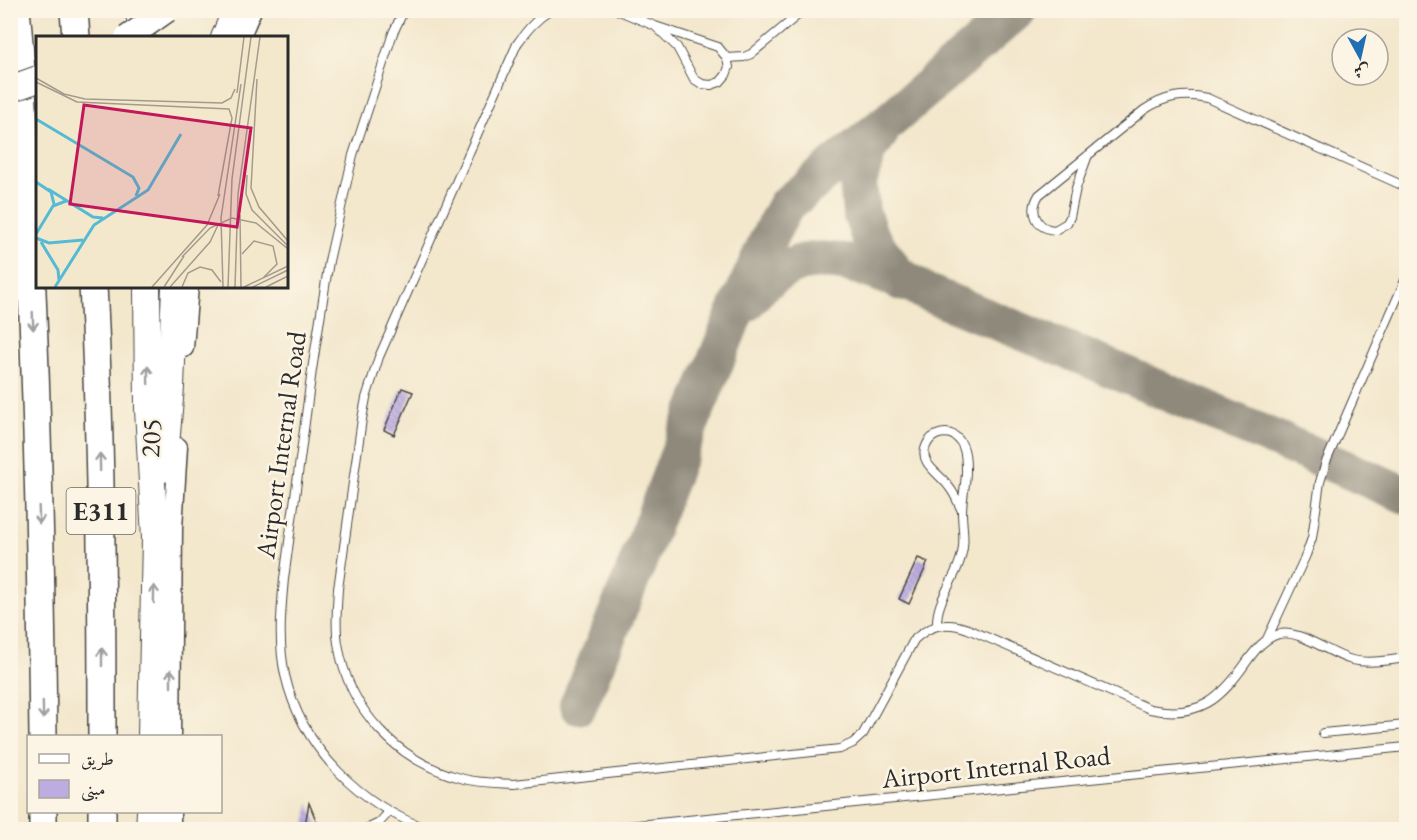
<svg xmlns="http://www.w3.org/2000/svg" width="1417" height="840" viewBox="0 0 1417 840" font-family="'EB Garamond',Amiri,serif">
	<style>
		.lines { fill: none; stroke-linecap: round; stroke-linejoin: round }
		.taxiway { stroke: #8f897c; stroke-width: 38 }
		.building { fill: url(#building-back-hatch) }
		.service-casing { stroke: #494743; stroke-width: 10 }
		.tertiary-casing { stroke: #494743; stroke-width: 21 }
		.trunk-casing { stroke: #494743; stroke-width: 28 }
		.motorway-casing { stroke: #494743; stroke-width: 30 }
		.service { stroke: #fff; stroke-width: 8 }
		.tertiary { stroke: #fff; stroke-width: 18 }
		.trunk { stroke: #fff; stroke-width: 26 }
		.motorway { stroke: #fff; stroke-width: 27 }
		.primary-bridge-casing { stroke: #494743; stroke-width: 27; stroke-linecap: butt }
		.trunk-bridge-casing { stroke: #494743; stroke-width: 28; stroke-linecap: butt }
		.primary-bridge { stroke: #fff; stroke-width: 24 }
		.trunk-bridge { stroke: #fff; stroke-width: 26 }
		.oneway { stroke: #a0a0a0 }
		.labels { text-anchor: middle; stroke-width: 5; stroke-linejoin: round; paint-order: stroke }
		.shield { fill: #fcf5e5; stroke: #6a6863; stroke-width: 1.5 }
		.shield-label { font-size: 26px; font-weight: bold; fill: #2b2b2b }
		.street-label { font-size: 27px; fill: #2b2b2b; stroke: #fcf5e5 }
		.inset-river { fill: none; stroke: #55bad3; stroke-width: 3 }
		.inset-road { fill: none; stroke: #a39c8c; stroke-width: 1.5 }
		.view { fill: #c2185b; fill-opacity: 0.15; stroke: #c2185b; stroke-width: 3 }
		.inset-edge { fill: none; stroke: #2b2b2b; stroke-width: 3 }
	</style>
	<defs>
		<pattern id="building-back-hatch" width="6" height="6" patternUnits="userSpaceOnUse" patternTransform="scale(1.5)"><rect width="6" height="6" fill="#bcace2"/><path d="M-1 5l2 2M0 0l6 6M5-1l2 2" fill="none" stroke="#998cb7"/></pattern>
	</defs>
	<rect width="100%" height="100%" fill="#fcf5e5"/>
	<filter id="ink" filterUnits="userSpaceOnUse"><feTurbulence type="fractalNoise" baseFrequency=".0167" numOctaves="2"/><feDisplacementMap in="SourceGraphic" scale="12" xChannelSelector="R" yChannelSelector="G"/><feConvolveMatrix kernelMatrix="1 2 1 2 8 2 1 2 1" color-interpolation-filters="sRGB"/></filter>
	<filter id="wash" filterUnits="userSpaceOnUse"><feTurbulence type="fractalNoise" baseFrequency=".008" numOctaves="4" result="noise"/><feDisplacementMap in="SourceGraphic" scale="24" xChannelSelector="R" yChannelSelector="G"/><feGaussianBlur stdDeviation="1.35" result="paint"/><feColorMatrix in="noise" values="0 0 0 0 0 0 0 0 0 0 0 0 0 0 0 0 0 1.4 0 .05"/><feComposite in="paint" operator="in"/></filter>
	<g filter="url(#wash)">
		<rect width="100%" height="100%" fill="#f3e7cc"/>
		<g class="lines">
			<g class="taxiway">
				<path d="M880 133 868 149 858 182 861 212 869 235 897 274 925 292 1096 362 1406 495"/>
				<path d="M746 303C794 242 842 257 904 283"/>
				<path d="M578 706 633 575 687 432 733 318 771 233 786 205 890 120 1018 10"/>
			</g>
		</g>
		<g id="blocks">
			<g class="building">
				<path d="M402 388 413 392 394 435 384 430Z"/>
				<path d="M918 558 928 562 909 604 899 599Z"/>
				<path d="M309 803 320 830H304Z"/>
			</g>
		</g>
	</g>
	<g filter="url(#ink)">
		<use href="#blocks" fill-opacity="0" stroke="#494743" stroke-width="1.5"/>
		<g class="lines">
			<defs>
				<g id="service">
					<path d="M404 10 393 33 353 155 329 261 312 370 284 579C281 611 278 643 285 675 302 749 360 805 430 830"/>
					<path d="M551 10C536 19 527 30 517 44L379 357 366 398 362 419 338 589C337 607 335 625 338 643 348 711 399 763 464 779 481 783 498 783 514 784L840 749 853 743 863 734 914 640C930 624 947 621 968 629L1150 709C1200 719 1221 699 1248 660 1256 649 1265 638 1279 634 1300 629 1331 655 1352 660 1370 664 1389 660 1406 658"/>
					<path d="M617 10 655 26 718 47 727 58 729 67 726 75 720 82 711 85 702 84 694 79 677 47 655 26"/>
					<path d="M727 58 744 57 751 54 804 10"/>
					<path d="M1088 155 1076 188 1070 217 1067 223 1055 230C1036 229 1029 211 1039 195L1144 110C1165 96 1183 93 1207 98L1406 187"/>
					<path d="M937 625C936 600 955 581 961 557 966 542 962 527 962 512 962 498 966 484 966 471 966 461 966 448 959 440 949 428 931 433 926 446 918 464 941 474 949 487 955 494 958 503 962 511"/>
					<path d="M1267 639 1306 555 1312 538 1320 482 1326 462 1406 278"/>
					<path d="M1323 733 1406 725"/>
					<path d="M364 830 379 823 389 812"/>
					<path d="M589 830 1406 747"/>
				</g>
				<g id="tertiary">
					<path d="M240 38 252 10"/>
					<path d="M184 348 189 286"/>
					<path d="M171 736 173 528 178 447"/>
					<path d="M171 830V812"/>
				</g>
				<g id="trunk">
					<path d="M139 10 142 38"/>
					<path d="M224 38 236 10"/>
					<path d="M10 234 20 257 31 275"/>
					<path d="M147 286 148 409 155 538 151 736"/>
					<path d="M164 469 171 387 175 286"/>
					<path d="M149 830 150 812"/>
				</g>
				<g id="motorway">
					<path d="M16 10C23 75 24 140 28 205 37 382 41 559 43 736"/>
					<path d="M74 10 76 38"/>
					<path d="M93 286C101 436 102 586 102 736"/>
					<path d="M43 830V812"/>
					<path d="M102 830V812"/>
				</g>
			</defs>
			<use href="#service" class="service-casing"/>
			<use href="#tertiary" class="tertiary-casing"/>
			<use href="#trunk" class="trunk-casing"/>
			<use href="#motorway" class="motorway-casing"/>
			<use href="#service" class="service"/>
			<use href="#tertiary" class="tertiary"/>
			<use href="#trunk" class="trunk"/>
			<use href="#motorway" class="motorway"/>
			<defs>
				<path id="primary-bridge" d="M127 38 167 10"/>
				<path id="trunk-bridge" d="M10 89 38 79"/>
			</defs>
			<use href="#primary-bridge" class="primary-bridge-casing"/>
			<use href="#trunk-bridge" class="trunk-bridge-casing"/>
			<use href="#primary-bridge" class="primary-bridge"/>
			<use href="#trunk-bridge" class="trunk-bridge"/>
		</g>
		<defs><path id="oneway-shaft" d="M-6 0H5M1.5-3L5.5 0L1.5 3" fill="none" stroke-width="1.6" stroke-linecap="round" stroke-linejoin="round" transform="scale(1.5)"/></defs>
		<g class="oneway">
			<use href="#oneway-shaft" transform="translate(33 321) rotate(88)"/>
			<use href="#oneway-shaft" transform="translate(148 375) rotate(-91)"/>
			<use href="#oneway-shaft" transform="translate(100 462) rotate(-91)"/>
			<use href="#oneway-shaft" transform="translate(39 515) rotate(88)"/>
			<use href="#oneway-shaft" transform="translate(154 594) rotate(-89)"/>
			<use href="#oneway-shaft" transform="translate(102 657) rotate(-90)"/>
			<use href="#oneway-shaft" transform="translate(171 678) rotate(-90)"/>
			<use href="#oneway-shaft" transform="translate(43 710) rotate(89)"/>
		</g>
	</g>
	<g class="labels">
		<rect class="shield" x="66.5" y="488" width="69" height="46" rx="4.5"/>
		<g class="shield-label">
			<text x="101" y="520">E311</text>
		</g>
		<g class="street-label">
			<text transform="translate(151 438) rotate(-87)" y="9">205</text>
			<text transform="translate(281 445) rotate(-82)" y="9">Airport Internal Road</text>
			<text transform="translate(996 767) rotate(-6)" y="9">Airport Internal Road</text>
		</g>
	</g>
	<g transform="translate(36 36)">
		<rect width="252" height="252" fill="#f3e7cc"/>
		<path class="inset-river" d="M0 83 97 141 103 152 100 160M0 146 15 156 18 168M12 153 57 181 67 182M0 198 17 170 30 165M0 202 13 207 47 204M5 206 22 234 23 244M19 251 58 189 112 154 145 98"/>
		<path class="inset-road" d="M0 42 28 58 49 63 186 67 195 62 199 53M221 43 215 152 223 171 252 205M0 46 41 66 193 73 196 82 182 160M201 57 208 1M211 139 210 158 216 174 252 210M204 179 205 251M206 218 218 205 237 210 241 228 227 242M146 221 174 192 196 182 220 187 252 213M116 251 171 189 184 158M128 251 148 220M134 251 174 206 183 187M146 251 152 237 164 231 176 234 185 246M187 251 185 182 205 48M192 251 196 143 215 1M199 251 202 158 224 1M208 251 252 230M217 251 252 234M230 251 252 240"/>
		<path class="view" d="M48 69 215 92 201 191 34 168Z"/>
		<rect width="252" height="252" class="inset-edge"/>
	</g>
	<rect width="1417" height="840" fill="none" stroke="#fcf5e5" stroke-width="36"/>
	<rect x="27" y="735" width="195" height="78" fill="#fcf5e5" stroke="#a8a49b" stroke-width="1.5"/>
	<rect x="39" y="754" width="30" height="9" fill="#ffffff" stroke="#a8a49b" stroke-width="1.5"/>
	<text x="81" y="765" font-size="18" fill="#2b2b2b">طريق</text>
	<rect x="39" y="780" width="30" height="18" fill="#bcace2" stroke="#a8a49b" stroke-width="1.5"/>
	<text x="81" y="795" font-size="18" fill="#2b2b2b">مبنى</text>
	<g transform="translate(1360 57) rotate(172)"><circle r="28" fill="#fcf5e5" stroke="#a8a49b" stroke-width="1.5"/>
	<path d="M0-4.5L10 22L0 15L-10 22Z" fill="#1f6fb2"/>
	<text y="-9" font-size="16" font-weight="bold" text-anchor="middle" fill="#2b2b2b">ش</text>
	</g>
</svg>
